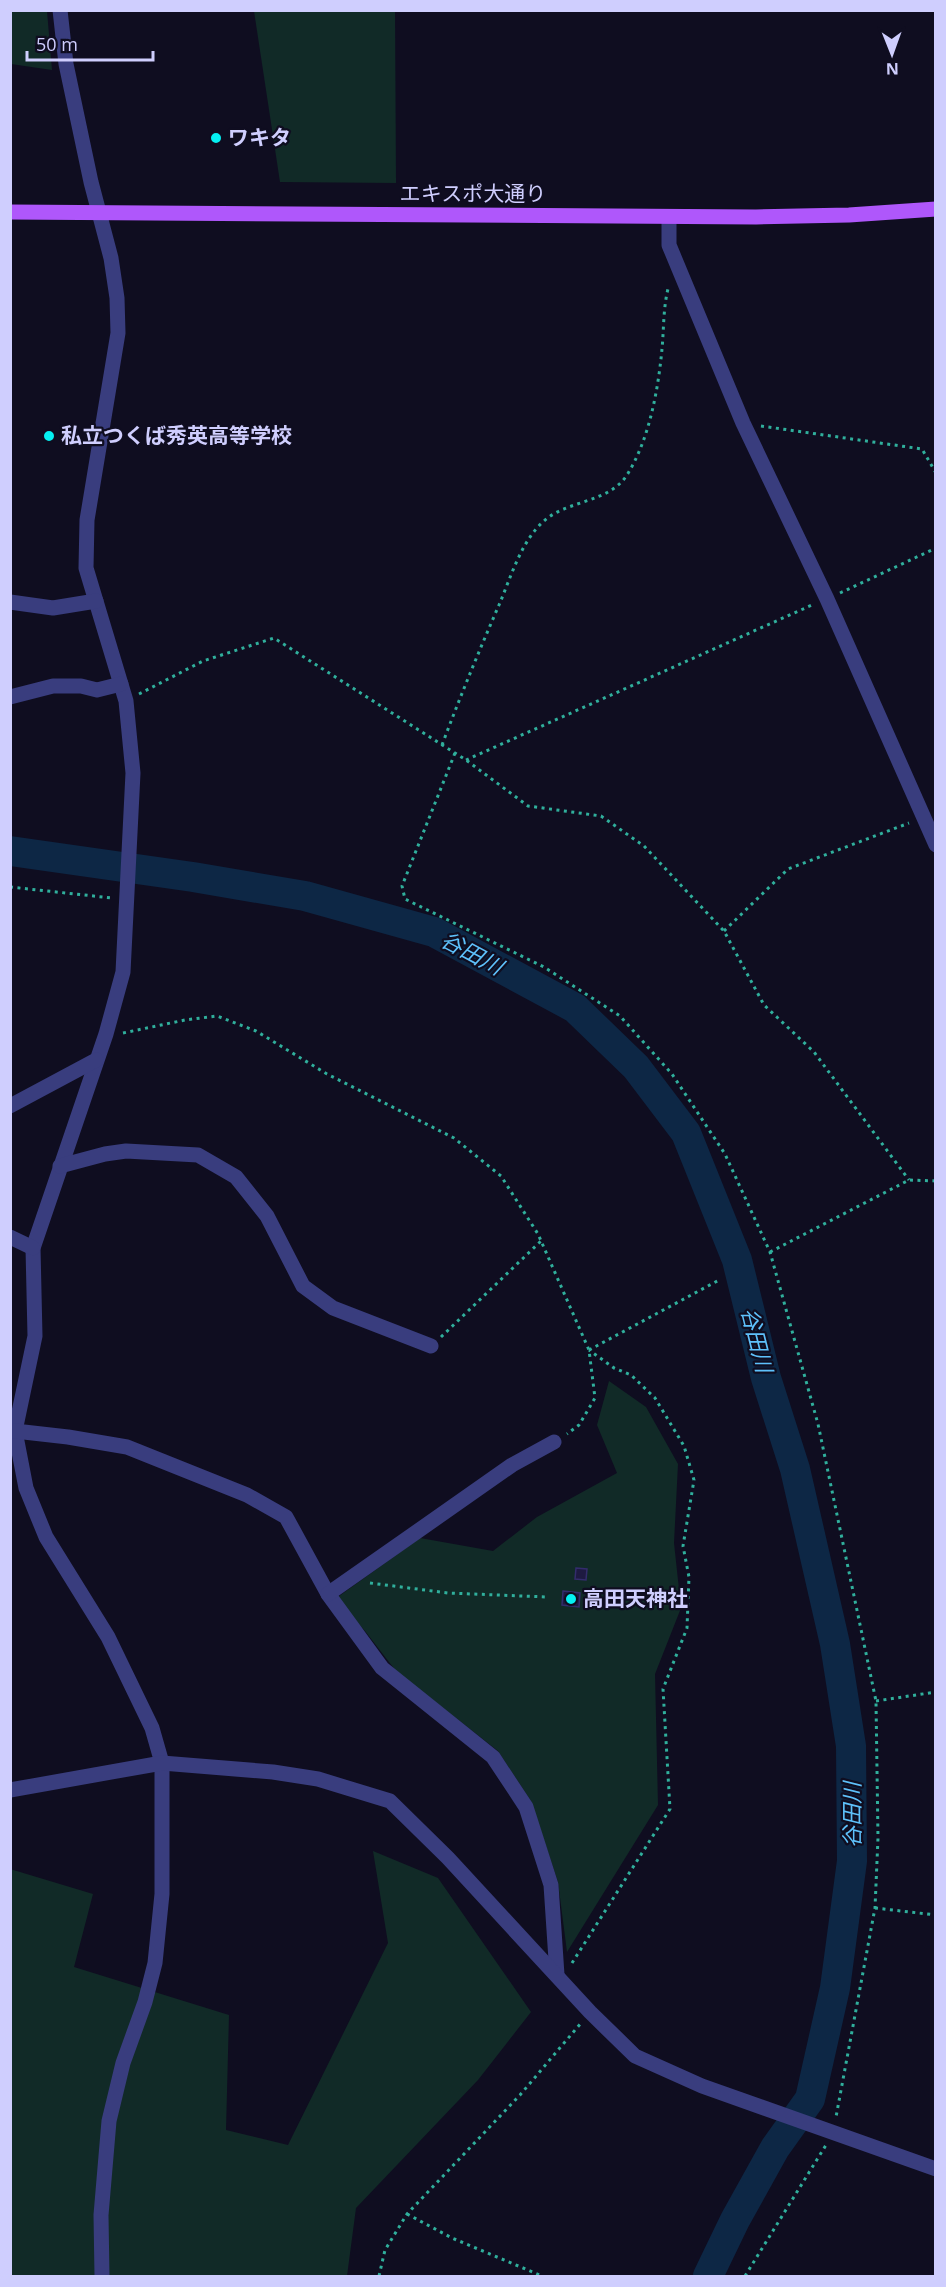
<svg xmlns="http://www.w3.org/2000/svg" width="946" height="2287" viewBox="0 0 946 2287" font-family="'Open Sans','Noto Sans JP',sans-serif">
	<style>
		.green { fill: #112a27 }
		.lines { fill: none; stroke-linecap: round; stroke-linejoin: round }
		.river { stroke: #0d2745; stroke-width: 30 }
		.building { fill: #1e1a41; stroke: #332c6c; stroke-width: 1.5 }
		.path { stroke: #30af9c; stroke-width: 3; stroke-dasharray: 3 4.5; stroke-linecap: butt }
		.minor { stroke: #393d7e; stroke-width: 15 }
		.major { stroke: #af57fb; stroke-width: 15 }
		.poi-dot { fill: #05f0f2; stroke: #0f0d20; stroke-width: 2 }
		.labels { text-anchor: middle; stroke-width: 4.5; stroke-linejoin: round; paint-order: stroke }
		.poi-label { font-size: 21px; font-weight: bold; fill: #cfcefe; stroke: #0f0d20; text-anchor: start }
		.street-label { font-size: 21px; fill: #cfcefe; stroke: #0f0d20 }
		.water-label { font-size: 22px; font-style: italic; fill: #5ec1fb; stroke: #0f0d20 }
	</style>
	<rect width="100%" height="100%" fill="#0f0d20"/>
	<g class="green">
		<path d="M10 11H47L52 70 11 64Z"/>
		<path d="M254 11H395L396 183 280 182Z"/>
		<path d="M609 1381 646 1407 678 1464 674 1543 681 1608 655 1674 658 1805 567 1952 558 1882 531 1801 498 1751 396 1671 365 1631 335 1599 420 1538 493 1551 537 1517 617 1473 597 1425Z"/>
		<path d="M373 1851 438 1878 531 2012 478 2080 356 2208 347 2276H11L10 1869 93 1894 74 1967 229 2015 226 2130 288 2145 388 1943Z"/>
	</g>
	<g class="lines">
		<path class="river" d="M10 851 193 877 305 896 434 932 575 1008 636 1067 686 1133 737 1260 766 1378 795 1469 835 1644 851 1746 852 1861 835 1988 810 2099 775 2148 735 2220 708 2276"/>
	</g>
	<g class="building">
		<path d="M576 1568 587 1569 586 1580 575 1579Z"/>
		<path d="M563 1591 580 1593 579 1607 562 1605Z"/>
	</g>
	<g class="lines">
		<g class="path">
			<path d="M761 426 922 449 936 473"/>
			<path d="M840 593 936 548"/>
			<path d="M139 694 203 661 274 638 466 760 528 806 601 816 644 846 724 931 764 1005 814 1052 909 1180"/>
			<path d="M442 745C460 697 479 651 499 605 511 577 521 541 544 521 567 500 609 503 627 475 649 440 658 391 662 349 664 328 663 306 669 285"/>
			<path d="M455 753 402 886 405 899 544 967 620 1016 672 1074 725 1154 770 1252 818 1424 876 1701 878 1838 875 1908 836 2117"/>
			<path d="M466 760 812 605"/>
			<path d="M10 887 112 898"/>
			<path d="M724 931 788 869 909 823"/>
			<path d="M123 1033 185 1020 217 1016 256 1031 327 1074 454 1138 501 1176 538 1234 589 1350 595 1398 579 1425 567 1434"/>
			<path d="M770 1252 909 1180 936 1181"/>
			<path d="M441 1337 541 1241"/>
			<path d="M589 1350 721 1279"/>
			<path d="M370 1583 448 1593 547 1597"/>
			<path d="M876 1701 936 1692"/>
			<path d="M875 1908 936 1915"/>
			<path d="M572 1963 670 1809 663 1689 687 1628 689 1577 683 1546 694 1480 684 1446 655 1398 631 1375 614 1368 589 1350"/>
			<path d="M407 2214 452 2238 542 2276"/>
			<path d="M379 2276 385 2250 407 2214 520 2095 581 2023"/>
			<path d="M745 2276 826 2145"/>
		</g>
		<g class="minor">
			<path d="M60 10 66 64 91 182 111 258 117 298 118 333 87 520 86 568 126 701 133 773 123 972 106 1034 33 1248 35 1336 15 1431 26 1488 46 1537 108 1637 152 1728 162 1763V1894L155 1963 145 2002 123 2063 109 2121 101 2215 102 2276"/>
			<path d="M669 217V245L743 423 827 599 936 845"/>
			<path d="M10 602 53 608 96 601"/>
			<path d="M10 697 53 686H81L97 690 121 684"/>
			<path d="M10 1106 96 1060"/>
			<path d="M60 1166 105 1154 126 1151 198 1155 236 1177 267 1216 303 1286 333 1308 431 1346"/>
			<path d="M10 1237 33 1248"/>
			<path d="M15 1431 68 1437 127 1447 247 1495 286 1517 328 1594 382 1668 493 1757 526 1807 551 1885 557 1975"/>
			<path d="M328 1594 512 1465 554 1442"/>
			<path d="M10 1790 162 1763 273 1772 318 1779 390 1801 448 1858 590 2012 635 2056 702 2086 936 2169"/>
		</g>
		<path class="major" d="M10 212 756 217 849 215 936 209"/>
	</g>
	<g class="poi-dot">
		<circle cx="216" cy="138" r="6"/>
		<circle cx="49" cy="436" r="6"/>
		<circle cx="571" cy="1599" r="6"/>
	</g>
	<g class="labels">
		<g class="poi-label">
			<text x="228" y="145">ワキタ</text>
			<text x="61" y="443">私立つくば秀英高等学校</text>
			<text x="583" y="1606">高田天神社</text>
		</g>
		<g class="street-label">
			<text x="473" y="201">エキスポ大通り</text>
		</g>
		<g class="water-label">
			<text transform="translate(472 953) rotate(28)" y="8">谷田川</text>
			<text transform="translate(757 1340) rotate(76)" y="8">谷田川</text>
			<text transform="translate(852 1815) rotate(-90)" y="8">谷田川</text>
		</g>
	</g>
	<rect width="946" height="2287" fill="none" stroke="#cfcefe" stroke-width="24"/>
	<g transform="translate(892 54) rotate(179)" stroke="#0f0d20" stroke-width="4.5" paint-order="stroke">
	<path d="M0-4.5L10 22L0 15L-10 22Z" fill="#cfcefe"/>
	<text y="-9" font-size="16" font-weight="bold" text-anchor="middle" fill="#cfcefe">N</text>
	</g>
	<path d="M27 51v9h126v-9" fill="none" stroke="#cfcefe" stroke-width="3"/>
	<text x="36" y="51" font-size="18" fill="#cfcefe" stroke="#0f0d20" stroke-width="4.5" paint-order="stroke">50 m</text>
</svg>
